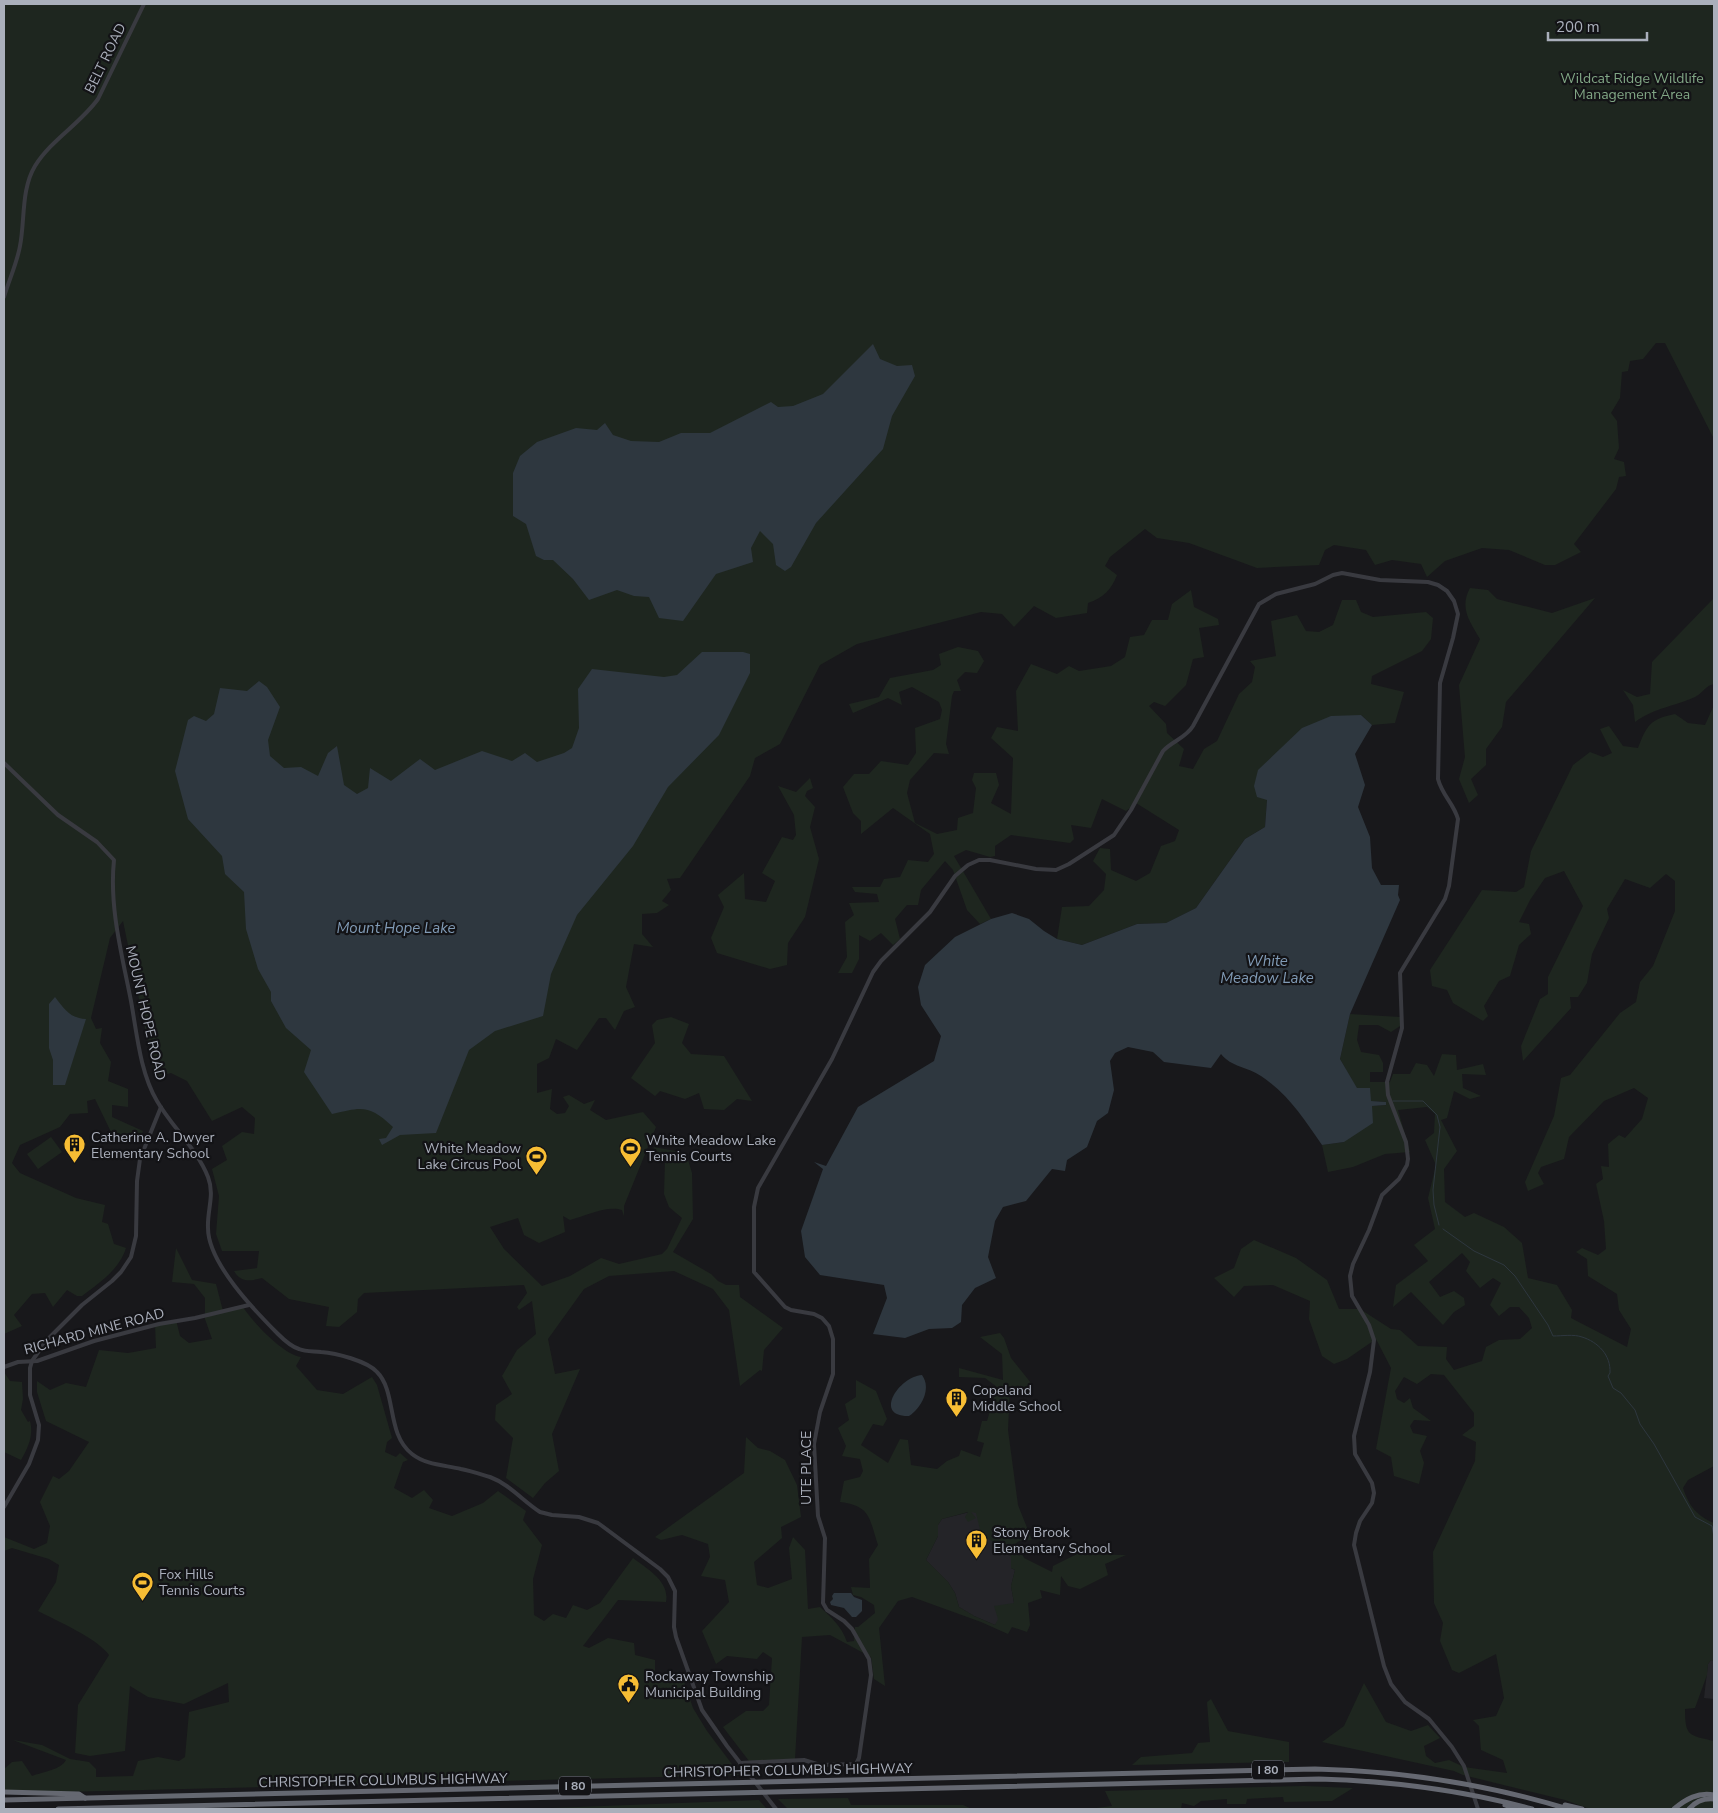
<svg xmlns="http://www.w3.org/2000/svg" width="1718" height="1813" viewBox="0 0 1718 1813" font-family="'Nunito Sans',sans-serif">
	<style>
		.built { fill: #242428 }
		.green { fill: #1e261f }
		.water { fill: #2e373f }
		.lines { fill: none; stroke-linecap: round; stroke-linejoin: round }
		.stream { stroke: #2e373f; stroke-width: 1 }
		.tertiary { stroke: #393a40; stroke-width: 4 }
		.motorway { stroke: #656871; stroke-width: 5 }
		.labels { text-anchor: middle; stroke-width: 4.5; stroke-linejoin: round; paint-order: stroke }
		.shield { fill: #131316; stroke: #7d808a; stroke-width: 1 }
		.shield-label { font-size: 12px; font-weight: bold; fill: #aaafbb }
		.street-label { font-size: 14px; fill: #aaafbb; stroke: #131316 }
		.park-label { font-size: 14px; fill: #81a685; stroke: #131316 }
		.poi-label { font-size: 14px; fill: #aaafbb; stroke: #131316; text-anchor: start }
		.water-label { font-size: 15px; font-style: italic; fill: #819bb6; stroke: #131316 }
	</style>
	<rect width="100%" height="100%" fill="#18181b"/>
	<g class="built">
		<path d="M970 1512H976L1001 1545 1012 1544 1015 1550 1009 1554 1011 1556V1568L1015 1570 1011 1586 1014 1603 995 1625 974 1616 959 1607 955 1593 948 1582 926 1560 938 1536V1525L942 1519Z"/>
		<path d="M1711 1660 1714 1661V1699L1704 1698 1708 1664Z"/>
	</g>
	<g class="green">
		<path d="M4 4H1714V439L1665 343H1656L1643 359 1630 361 1628 371 1622 372 1620 398 1611 413 1617 421 1619 448 1614 459 1624 462 1626 476 1619 477 1616 489 1574 544 1581 552 1555 565H1545L1509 550 1482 548 1445 561 1427 577 1421 564 1392 560 1375 565 1366 550 1334 545 1325 550 1319 565 1257 568 1189 543 1157 538 1145 529 1110 557 1105 566 1117 575C1112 589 1103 598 1088 603L1087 613 1056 618 1034 606 1014 627 1002 614 981 612 857 644 820 665 780 744 755 758 750 776 680 878 667 879 671 890 662 901 669 905 657 913 642 914V934L653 947 634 944 626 987 635 1007 624 1011 615 1030 606 1018H599L577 1050 556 1039 549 1058 537 1064V1093L552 1089 550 1109 557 1114 565 1113 569 1106 563 1097 569 1095 584 1104 595 1100 590 1110 606 1120 643 1112 656 1127 624 1206V1216L622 1210C607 1205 585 1216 570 1220L563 1216 565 1232 539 1243 524 1235 518 1218 490 1227 504 1249 542 1286 570 1276 601 1258 619 1264 662 1254 667 1249 682 1218 669 1207 664 1194 665 1160 649 1159 654 1147 686 1153 692 1173 693 1219 673 1252 711 1274 718 1281 726 1285H739L740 1297 783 1328 764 1350 762 1371 760 1370 740 1386 729 1310 713 1289 674 1271 609 1276 584 1289 548 1339 555 1374 580 1369 552 1434 559 1471 545 1483 533 1498 506 1478 513 1438 495 1420 496 1405 512 1394 502 1376 517 1350 536 1334 532 1301 519 1310 517 1307 527 1293 524 1285 364 1293 358 1299 357 1312 339 1327 326 1326 329 1307 289 1299 262 1278C250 1281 241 1283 234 1271L257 1268 259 1251H222L216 1234 219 1196 212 1169 227 1160 222 1146 242 1132 254 1134 255 1118 242 1107 212 1121 187 1081 171 1073 155 1077 123 921 110 938 91 1018 96 1029 102 1028 100 1043 111 1062 108 1081 128 1089V1107L112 1105V1117L143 1131 140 1138 134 1133 127 1138 111 1132 95 1099 87 1101 88 1113 70 1114 60 1127 20 1145 12 1163 20 1173 76 1198 105 1205 102 1222 108 1224 114 1244 126 1248C119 1270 99 1283 82 1296H77L67 1290 53 1307 45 1293 32 1294 14 1315 22 1326 4 1334Z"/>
		<path d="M1470 588 1488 590 1497 599 1552 613 1595 598 1506 702 1502 727 1486 749V765L1471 779 1478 795 1469 803 1459 779 1465 757 1459 685 1480 639C1470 622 1459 608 1470 588Z"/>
		<path d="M1191 590 1194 607 1218 619 1219 625 1199 628 1204 657 1193 659 1186 685 1165 706 1154 702 1149 706 1166 724 1167 733 1184 749 1179 766 1193 769 1204 749 1217 741 1239 694 1252 682 1255 667 1250 661 1276 656 1271 621 1297 615 1306 631 1319 632 1333 625 1342 600H1356L1361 612 1373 617 1426 612 1433 618 1431 639 1422 651 1372 676 1371 684 1404 692 1395 723 1372 725 1361 715 1267 800 1265 827 1245 839 1196 908 1166 923 1137 924 1082 945 1057 939 1062 907 1089 906 1104 890 1106 874 1093 861 1100 848 1110 849 1111 870 1136 881 1150 873 1161 846 1175 841 1179 830 1136 803 1126 811 1102 799 1091 828 1071 825 1074 839 1070 843 1011 835 995 846V856L990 857 966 850 954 856 991 919 980 924 967 910 953 870 945 861 921 890 918 905H907L895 919 900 939 893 945 881 933 870 941 859 935V959L852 973H838L847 957 845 922 854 915 849 903 879 902 877 894 855 892 852 887H880L884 879 900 877 908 860 928 862 934 854 930 834 893 808 861 834V821L853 813 843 787 854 774H869L881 761 908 765 916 753 915 728 940 719 942 710 939 702 912 687 899 692 902 705 888 698 853 713 849 704 879 697 890 678 933 670 941 665 939 654 958 647 978 651 984 661 977 673 965 672 957 680 961 691H954L952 696 946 744 949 754 934 753 910 780 907 793 915 823 937 834 957 830 958 818 973 813 976 788 972 780 974 773H996L999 785 991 803 1011 814 1013 758 991 738 997 727 1018 731 1016 691 1031 664 1057 674 1069 666 1079 671 1111 666 1125 657 1130 637 1144 635 1152 620H1168L1172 604Z"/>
		<path d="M1713 599 1714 684C1706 685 1702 694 1695 697 1673 707 1656 707 1635 722L1633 705 1623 690 1637 697 1650 694 1652 662Z"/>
		<path d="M1714 705V1466L1688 1480 1683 1488C1689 1506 1697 1516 1714 1523V1661L1711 1660 1708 1664 1707 1675 1695 1708 1685 1709C1685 1737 1689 1735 1714 1741V1809H1590L1565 1800 1463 1775 1454 1771 1322 1742 1344 1726 1364 1683 1386 1722 1411 1731 1428 1725 1440 1738 1424 1746 1426 1756 1435 1763 1449 1760 1464 1767 1507 1773 1503 1760 1481 1750 1479 1726 1473 1720 1496 1716 1504 1698 1496 1654 1459 1673 1452 1670 1440 1641 1443 1623 1434 1603 1433 1552 1475 1461 1476 1442 1462 1435 1474 1426V1413L1444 1375 1431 1374 1417 1384 1404 1377 1395 1391 1397 1399 1404 1403 1410 1398 1413 1408 1431 1421 1414 1420 1410 1426 1413 1433 1427 1436 1420 1451 1424 1463 1419 1484 1394 1476 1391 1457 1376 1449 1391 1368 1376 1339 1347 1359 1334 1364 1322 1356 1309 1319 1310 1301 1273 1285 1244 1286 1234 1297 1214 1278 1234 1268 1241 1249 1254 1240 1296 1258 1327 1280 1339 1309H1360L1391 1329 1400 1330 1418 1346 1447 1347 1446 1359 1454 1370 1482 1361 1486 1347 1499 1340 1520 1339 1532 1328 1529 1318 1519 1307H1510L1499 1316 1490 1305 1501 1283 1493 1278 1480 1288 1466 1271 1470 1262 1462 1253 1429 1282 1440 1297 1454 1291 1464 1298 1465 1305 1454 1312 1443 1325 1411 1292 1393 1307 1396 1285 1428 1261 1414 1245 1435 1229 1428 1198 1436 1165 1425 1140 1434 1133 1435 1114 1427 1107 1398 1110 1410 1152 1385 1154 1353 1167 1328 1172 1322 1145 1344 1142 1372 1106 1386 1105V1102L1371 1101 1357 1089 1340 1059 1350 1014 1400 1017V1026L1391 1032 1378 1025H1359L1357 1040 1361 1052 1379 1055 1383 1063V1072H1370V1082H1390L1393 1074H1410L1416 1063 1427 1065 1434 1076 1442 1054 1456 1055 1457 1070 1483 1064 1486 1075 1462 1074 1463 1088 1481 1096 1470 1099 1454 1091 1447 1118 1441 1120 1457 1151 1444 1169 1445 1202 1465 1217 1474 1213 1504 1227 1522 1243 1528 1278 1557 1285 1572 1310 1571 1318 1627 1347 1631 1329 1619 1310 1617 1294 1588 1276 1587 1259 1576 1252 1582 1248 1598 1255 1606 1249 1604 1221 1596 1184 1603 1179 1601 1166 1609 1167 1608 1144 1619 1135 1625 1138 1642 1119 1648 1098 1634 1088 1604 1101 1569 1137 1564 1159 1541 1167 1538 1173 1544 1184 1528 1191 1525 1182 1554 1116 1561 1078 1570 1075 1620 1013 1636 1002 1640 982 1653 966 1675 911V881L1666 874 1650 888 1625 879 1607 909 1609 918 1592 954 1587 983 1578 997H1570L1571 1008 1523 1061 1521 1046 1540 999 1548 994V977L1583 906 1564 871 1545 878 1530 900 1519 922 1529 924 1531 934 1519 945 1510 976 1499 981 1484 1006 1488 1016 1483 1021 1453 1003 1447 990 1432 986 1430 970 1482 890 1516 892 1524 887 1531 851 1573 765 1590 752 1603 757 1612 753 1600 729 1609 726 1623 746 1638 748C1647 725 1650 719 1675 714L1688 723 1705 725Z"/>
		<path d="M810 778 813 788 807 791 805 796 815 807 810 827 819 859 805 917 788 943 787 965 770 969 717 953 711 938 724 907 718 895 744 873 745 899 766 902 775 881 762 873 782 837 793 840 796 835 794 815 778 786 796 792Z"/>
		<path d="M671 1017 689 1024 682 1043 691 1054 724 1056 752 1101 737 1099 724 1110 704 1109 699 1093 685 1099 660 1091 655 1096 631 1078 655 1043 652 1025 657 1020Z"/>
		<path d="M51 1137 62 1152 38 1169 27 1154Z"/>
		<path d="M176 1248 192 1280 216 1284 223 1311 242 1306C253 1322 282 1354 301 1357L296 1366 317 1390 343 1394 372 1377 377 1385 392 1438 387 1442 385 1452 396 1457 400 1453 408 1460 403 1462 394 1488 412 1498 424 1490 433 1500 429 1508 452 1516 483 1503 498 1491 526 1511 523 1520 542 1545 533 1579 534 1615 544 1621 553 1614 566 1618 573 1605 587 1610 600 1603 633 1558C647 1569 670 1581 666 1602L618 1600 583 1646 589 1648 608 1638 634 1643 635 1655 655 1660V1675L682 1676 693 1708 707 1731 740 1775 62 1792 4 1790V1769L12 1762 22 1761 32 1776C42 1772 61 1770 66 1760L13 1740 42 1745 70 1759 89 1762 96 1769V1777L133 1776 138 1761 158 1757 179 1761 185 1757 189 1712 229 1702 228 1683 184 1704 148 1697 130 1686 125 1751 90 1756 75 1753 78 1705 109 1655C97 1638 57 1621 38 1611L56 1582 59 1565 49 1559 12 1548 4 1551V1537L34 1549 47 1543 50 1526 40 1502 53 1476 59 1479 69 1471 89 1442 46 1421 37 1392V1381L50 1390 66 1383 86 1387 99 1350 128 1353 156 1348 155 1325 176 1320 180 1336 189 1343 212 1339 205 1319V1298L194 1284 172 1282Z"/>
		<path d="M1000 1333 1004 1338 1011 1358 1031 1383 1023 1391 1010 1387 1008 1430 1018 1505 1032 1540 1019 1541 1015 1544H996L981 1534 976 1513 971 1512 976 1518 968 1522 965 1517 968 1512 942 1519 938 1525V1536L926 1560 948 1582 955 1593 959 1607 974 1616 995 1625 998 1619 994 1606 1014 1603 1011 1586 1015 1570 1011 1568V1557L1009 1554 1019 1547 1024 1558 1052 1572 1053 1566 1077 1554 1126 1555 1105 1564 1108 1575 1080 1589 1068 1586 1061 1576 1060 1595 1040 1590 1042 1598 1028 1603 1030 1625 1027 1632 1012 1627 1008 1634 981 1622 912 1597 898 1601 879 1628 885 1686 874 1679 871 1657 830 1635 802 1637 795 1759 749 1761 723 1727 746 1711H763L769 1705 772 1658 763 1652 757 1659 727 1656 716 1664 702 1631 729 1602 725 1580 701 1576 710 1557 708 1544 682 1535 661 1540 655 1537 744 1473 746 1437 758 1448 770 1451 785 1460 797 1485 801 1517 781 1527 782 1538 754 1562 757 1585 768 1588 792 1579 789 1548 793 1537 805 1550 808 1609 820 1607C832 1618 842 1627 847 1642L854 1641 855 1627H858L875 1613 874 1605 861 1597 853 1595 851 1587 870 1588 869 1559 878 1545C869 1518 871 1506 840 1502L844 1481 860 1477 863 1471 860 1459 842 1456 846 1446 838 1428 849 1420 845 1404 856 1397V1380L876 1391 887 1419 883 1426 873 1424 861 1445 888 1463 900 1439 908 1440 911 1465 937 1469 947 1461 959 1456 961 1450 980 1457 984 1443 977 1441 982 1421H987L997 1387 985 1378 959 1377V1368L1003 1380 1002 1354 980 1337Z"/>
		<path d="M4 1372 10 1381 22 1382 23 1399 21 1410 28 1422 30 1421C34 1435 28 1448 21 1460L4 1452Z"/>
		<path d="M1211 1699 1228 1731 1289 1742V1762L1132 1765 1141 1757 1192 1753 1198 1743 1210 1742 1207 1702Z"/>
		<path d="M1304 1786 1353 1788 1332 1801 1284 1802 1283 1797 1247 1799 1246 1804H1227V1799L1201 1801 1194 1806 1182 1803 1181 1809H1088L1112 1806 1105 1791Z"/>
		<path d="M848 1798 851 1805H963L972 1809H788L778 1799Z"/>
		<path d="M759 1800 767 1809H525Z"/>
	</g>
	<g class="water">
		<path d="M873 344 880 359 897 366 912 365 915 376 892 416 883 449 816 523 791 567 785 571 776 565 773 544 760 531 751 548 753 562 716 574 683 621 659 618 649 597 634 596 617 590 589 600 573 579 553 560H544L536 556 526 524 513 516V473L520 456 537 442 576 428 597 430 605 423 613 435 631 441 659 442 681 433H710L771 402 778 407 793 406 823 394Z"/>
		<path d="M702 652H743L750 654V673L719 735 668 787 633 846 577 915 551 974 543 1016 495 1031 469 1050 436 1133 400 1135 382 1145 379 1139 386 1138 393 1127C369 1104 362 1107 332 1114L304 1072 311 1050 286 1028 271 1001V992L258 969 246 929 244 892 225 874 222 856 188 819 175 771 188 720 194 716 206 721 214 714 220 688 247 691 259 681 267 687 280 707 268 740 270 756 284 768 301 767 318 776 328 753 337 746 344 785 357 794 368 788 370 768 391 781 420 759 435 770 482 751 512 761 525 753 537 762 564 753 572 748 579 728 578 689 592 669 664 677 677 675Z"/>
		<path d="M1361 715 1372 725 1355 754 1365 785 1358 807 1370 837 1372 868 1381 885H1399L1398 895 1400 900 1350 1014 1340 1059 1357 1088H1370L1371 1101 1386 1102V1105L1372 1106 1373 1123 1344 1142 1322 1145C1303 1118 1289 1095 1261 1076 1248 1067 1231 1067 1221 1054L1211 1068 1164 1062 1153 1052 1128 1047 1115 1053 1110 1061 1114 1090 1108 1113 1097 1121 1087 1147 1067 1160 1065 1171 1052 1169 1026 1201 1003 1207 995 1221 988 1257 996 1278 975 1288 962 1305 961 1322 952 1328 929 1329 905 1338 873 1334 887 1298 884 1285 820 1275 805 1257 801 1231 823 1169 814 1162 826 1166 858 1107 934 1061 941 1036 921 1005 918 987 925 965 955 937 991 919 1012 913 1029 919 1044 931 1057 939 1082 945 1137 924 1166 923 1196 908 1245 839 1265 827 1267 800 1257 797 1254 786 1258 770 1302 728 1331 716Z"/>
		<path d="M55 997C65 1010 70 1018 86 1019L65 1085H53V1060L49 1048V1004Z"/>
		<path d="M922 1375C932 1389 921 1408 909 1416 873 1417 898 1377 922 1375Z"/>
		<path d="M834 1593H851L854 1597 862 1600V1611L856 1617H852L844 1608 831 1605 830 1602 833 1599 832 1596Z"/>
	</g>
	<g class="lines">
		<g class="stream">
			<path d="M1393 1101H1423L1437 1115 1440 1127 1433 1190 1434 1205 1439 1225"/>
			<path d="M1443 1229 1474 1251 1504 1265 1515 1276 1548 1325 1553 1336C1562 1336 1574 1334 1582 1337 1598 1342 1611 1355 1610 1373L1608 1376 1613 1388 1621 1393 1635 1410 1640 1424 1654 1444 1695 1517 1712 1526 1714 1537"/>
		</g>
		<g class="tertiary">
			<path d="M4 297C9 280 17 263 20 246 25 221 21 189 35 166 51 140 80 124 98 99L144 4"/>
			<path d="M4 763 58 815 97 842 114 860C109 907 122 955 131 1001 137 1034 140 1072 157 1101 172 1127 197 1149 208 1177 215 1195 207 1210 208 1228 208 1263 255 1311 278 1334 284 1340 292 1347 299 1349 306 1352 314 1351 321 1352 336 1353 367 1361 377 1372 397 1392 386 1434 412 1454 426 1465 444 1465 461 1469 471 1471 480 1474 490 1477 509 1484 523 1501 540 1512L552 1515 579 1517 598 1523 660 1569 668 1577 675 1591 674 1627 676 1637 702 1710 727 1746 776 1809"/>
			<path d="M4 1367 18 1362 37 1361 94 1341 159 1324 195 1318 249 1305"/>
			<path d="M4 1507 29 1464 38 1440 39 1425 30 1395V1368L32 1361 46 1341 82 1305 112 1281 121 1272 131 1257 136 1236 137 1181 140 1159 161 1107"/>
			<path d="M740 1763 804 1760 820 1765 856 1764 859 1758 871 1675 869 1659 852 1629 844 1621 827 1610 823 1603 825 1538 818 1516 814 1444 820 1412 833 1374V1339L829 1326 822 1318 814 1314 791 1310 785 1307 754 1272V1207L758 1188 832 1059 873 972 881 961 930 912 955 876 968 865 979 860H990L1036 869 1056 870 1069 864 1114 835 1131 810 1163 751C1172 741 1186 738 1193 726L1259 604 1276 594 1315 584 1333 575 1342 573 1380 580 1428 582 1438 585 1447 591 1454 601 1458 614 1453 638 1440 683 1438 779C1442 795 1454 804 1458 819L1449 886 1445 899 1400 973 1402 1028 1387 1082 1388 1095 1406 1142 1408 1159 1407 1165 1399 1179 1382 1195 1369 1230 1353 1264 1350 1276 1352 1296 1369 1325 1374 1340 1370 1372 1354 1436 1355 1454 1372 1483 1374 1493 1372 1503 1360 1521 1356 1533 1354 1545 1357 1557 1384 1666 1391 1684 1405 1702 1429 1719 1452 1747 1464 1766 1478 1809"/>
		</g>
		<g class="motorway">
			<path d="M4 1792 79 1794 85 1798"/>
			<path d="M4 1800 1315 1769C1401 1771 1486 1784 1568 1809"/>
			<path d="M1505 1805 1516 1809"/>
			<path d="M1565 1805 1582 1809"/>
			<path d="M58 1809 1319 1779C1391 1781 1462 1790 1532 1809"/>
			<path d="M1674 1809C1686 1799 1698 1792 1714 1795"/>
			<path d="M1689 1809C1696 1801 1704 1798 1714 1799"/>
		</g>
	</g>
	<defs>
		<symbol id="building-pin" viewBox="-11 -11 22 30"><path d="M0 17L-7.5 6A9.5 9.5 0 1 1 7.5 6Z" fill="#f7bd34" stroke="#131316"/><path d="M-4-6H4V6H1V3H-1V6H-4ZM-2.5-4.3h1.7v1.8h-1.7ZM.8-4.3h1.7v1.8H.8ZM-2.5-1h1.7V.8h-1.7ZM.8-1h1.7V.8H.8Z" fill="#111"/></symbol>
		<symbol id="stadium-pin" viewBox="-11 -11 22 30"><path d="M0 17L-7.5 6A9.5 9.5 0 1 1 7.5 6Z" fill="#f7bd34" stroke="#131316"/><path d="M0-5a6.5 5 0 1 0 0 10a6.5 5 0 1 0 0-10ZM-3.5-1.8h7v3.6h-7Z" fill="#111"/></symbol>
		<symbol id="civic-pin" viewBox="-11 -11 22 30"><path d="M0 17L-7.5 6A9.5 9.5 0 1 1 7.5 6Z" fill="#f7bd34" stroke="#131316"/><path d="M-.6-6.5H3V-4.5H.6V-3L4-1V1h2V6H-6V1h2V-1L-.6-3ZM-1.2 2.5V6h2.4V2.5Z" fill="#111"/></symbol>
	</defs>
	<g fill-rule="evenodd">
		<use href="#building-pin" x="62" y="1132" width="25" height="34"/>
		<use href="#stadium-pin" x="618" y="1136" width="25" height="34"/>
		<use href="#stadium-pin" x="524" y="1144" width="25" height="34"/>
		<use href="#building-pin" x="944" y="1386" width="25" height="34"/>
		<use href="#building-pin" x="964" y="1528" width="25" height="34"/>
		<use href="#stadium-pin" x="130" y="1570" width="25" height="34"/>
		<use href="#civic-pin" x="616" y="1672" width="25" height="34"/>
	</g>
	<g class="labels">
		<g class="shield">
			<rect x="1252" y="1760.5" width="32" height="19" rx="4"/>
			<rect x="559" y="1776.5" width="32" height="19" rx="4"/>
		</g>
		<g class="shield-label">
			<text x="1268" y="1774">I 80</text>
			<text x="575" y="1790">I 80</text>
		</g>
		<g class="street-label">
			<text transform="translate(105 58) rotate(-64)" y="5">BELT ROAD</text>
			<text transform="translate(146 1013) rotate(77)" y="5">MOUNT HOPE ROAD</text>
			<text transform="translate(94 1331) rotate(-15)" y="5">RICHARD MINE ROAD</text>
			<text transform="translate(806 1468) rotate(-90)" y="5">UTE PLACE</text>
			<text transform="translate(788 1770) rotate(-1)" y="5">CHRISTOPHER COLUMBUS HIGHWAY</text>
			<text transform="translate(383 1780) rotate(-1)" y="5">CHRISTOPHER COLUMBUS HIGHWAY</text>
		</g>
		<g class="park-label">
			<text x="1632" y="83">Wildcat Ridge Wildlife<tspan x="1632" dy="16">Management Area</tspan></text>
		</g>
		<g class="poi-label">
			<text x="91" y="1142">Catherine A. Dwyer<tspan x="91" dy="16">Elementary School</tspan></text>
			<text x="646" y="1145">White Meadow Lake<tspan x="646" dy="16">Tennis Courts</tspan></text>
			<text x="521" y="1153" text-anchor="end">White Meadow<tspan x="521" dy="16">Lake Circus Pool</tspan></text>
			<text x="972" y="1395">Copeland<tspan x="972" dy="16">Middle School</tspan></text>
			<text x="993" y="1537">Stony Brook<tspan x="993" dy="16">Elementary School</tspan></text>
			<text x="159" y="1579">Fox Hills<tspan x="159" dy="16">Tennis Courts</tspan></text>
			<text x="645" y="1681">Rockaway Township<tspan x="645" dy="16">Municipal Building</tspan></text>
		</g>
		<g class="water-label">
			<text x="396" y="933">Mount Hope Lake</text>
			<text x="1267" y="966">White<tspan x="1267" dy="17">Meadow Lake</tspan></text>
		</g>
	</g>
	<rect width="1718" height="1813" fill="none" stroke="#aaafbb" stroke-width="10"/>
	<path d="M1548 32v8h99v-8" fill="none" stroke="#aaafbb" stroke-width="2.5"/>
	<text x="1556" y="32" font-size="15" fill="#aaafbb" stroke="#131316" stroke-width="4" paint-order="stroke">200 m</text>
</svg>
